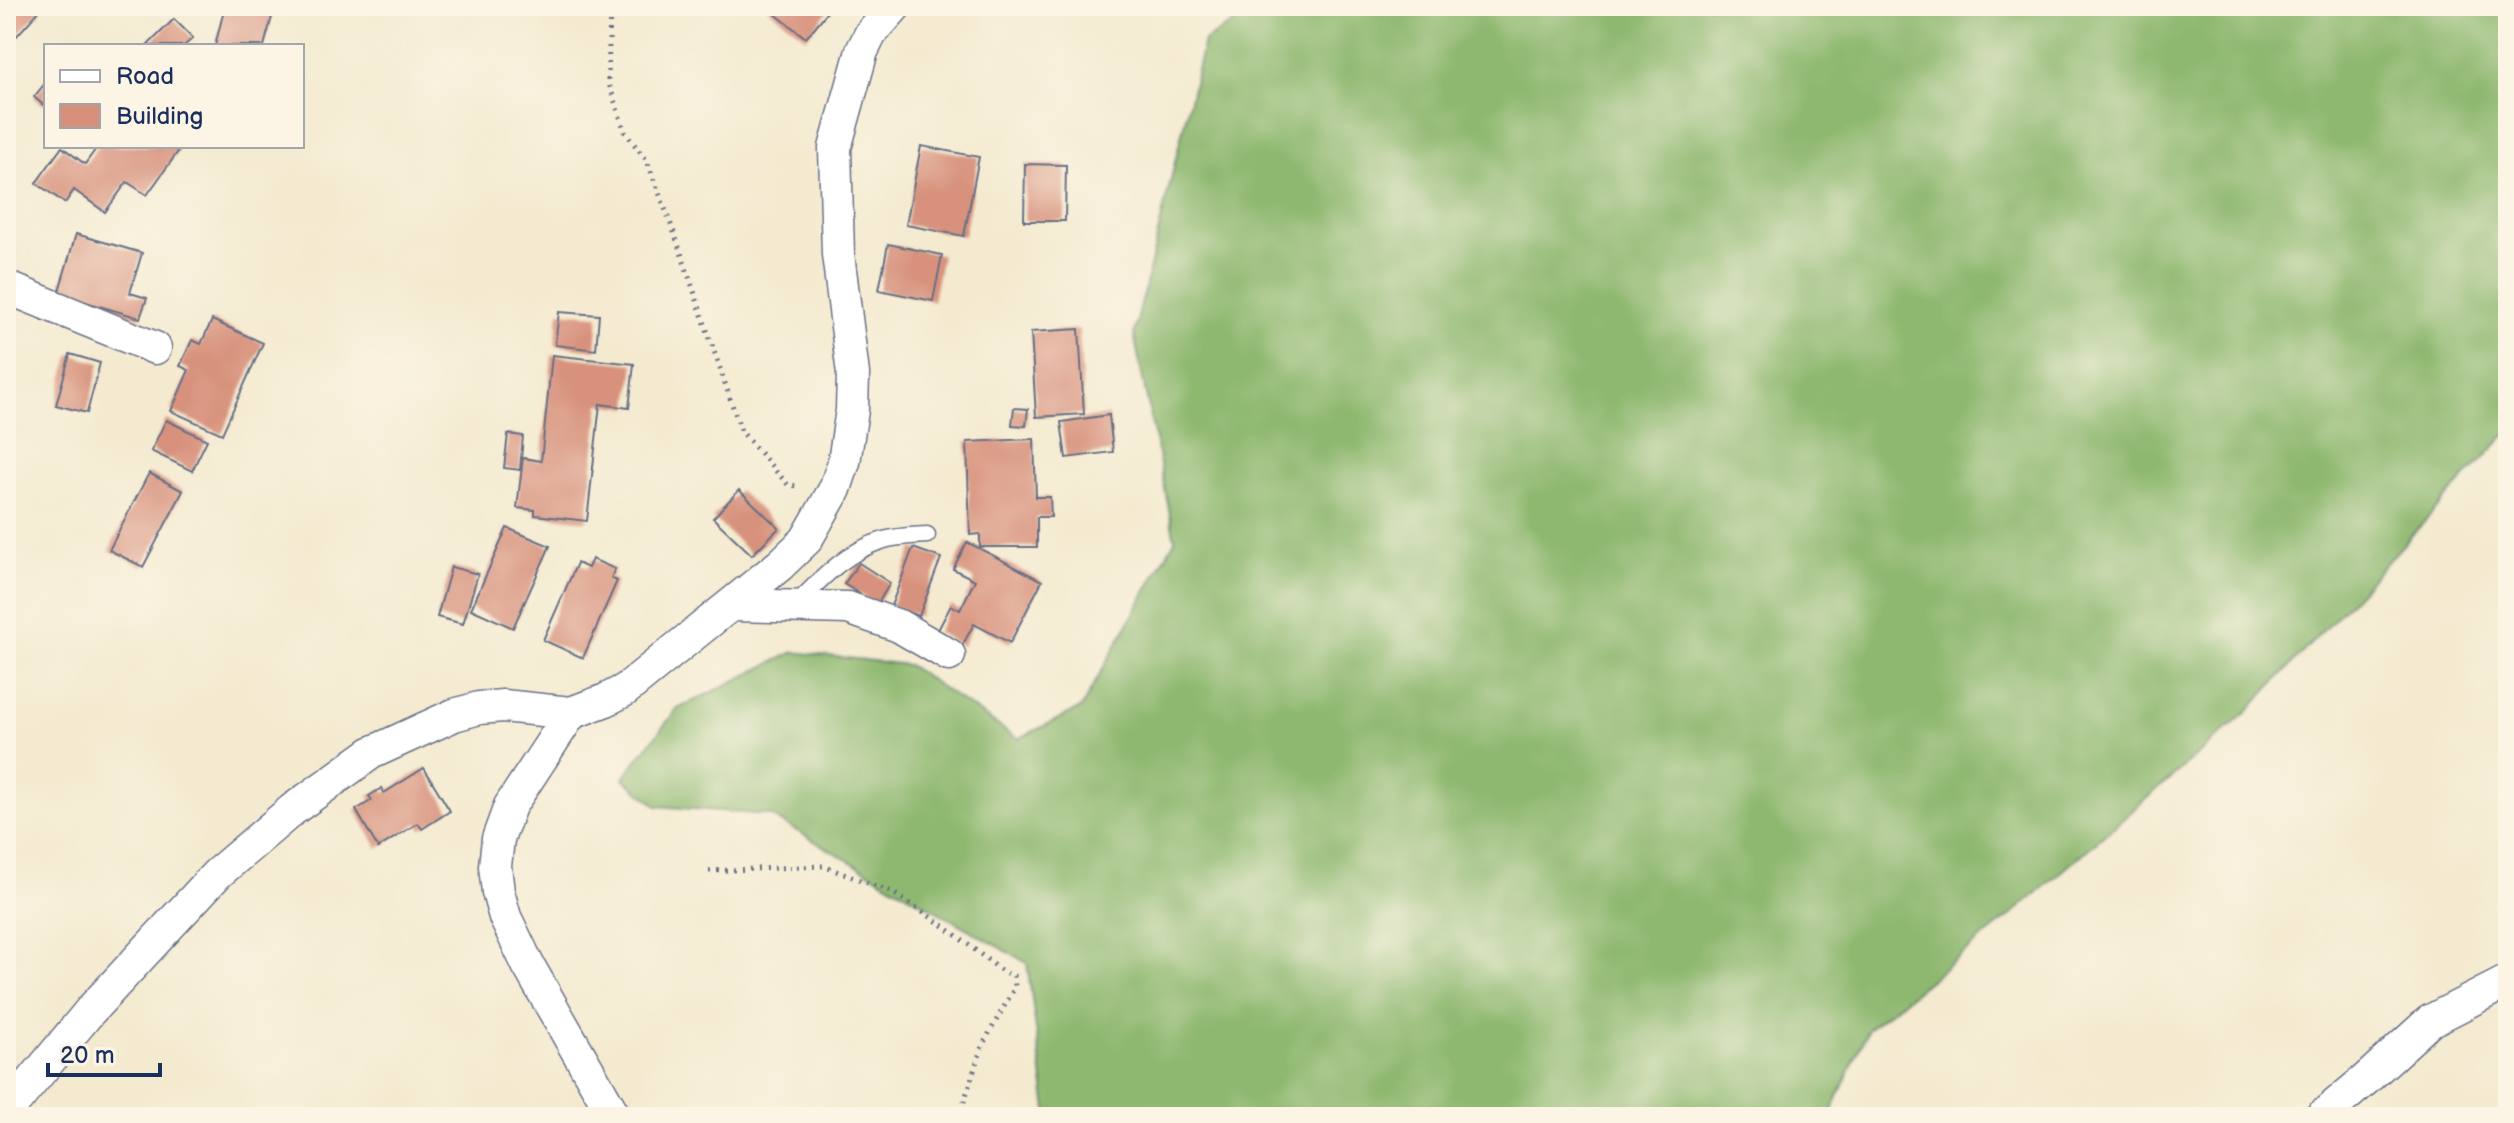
<svg xmlns="http://www.w3.org/2000/svg" width="2514" height="1123" viewBox="0 0 2514 1123" font-family="'Balsamiq Sans',sans-serif">
	<style>
		.forest { fill: #8eb86f; stroke: #547466; stroke-width: 2 }
		.building { fill: #d7917b }
		.lines { fill: none; stroke-linecap: round; stroke-linejoin: round }
		.service-casing { stroke: #677086; stroke-width: 19 }
		.minor-casing { stroke: #677086; stroke-width: 35 }
		.path { stroke: #677086; stroke-width: 5; stroke-dasharray: 2 6; stroke-linecap: butt }
		.service { stroke: #fff; stroke-width: 16 }
		.minor { stroke: #fff; stroke-width: 32 }
	</style>
	<rect width="100%" height="100%" fill="#fcf5e5"/>
	<filter id="ink" filterUnits="userSpaceOnUse"><feTurbulence type="fractalNoise" baseFrequency=".0125" numOctaves="2"/><feDisplacementMap in="SourceGraphic" scale="16" xChannelSelector="R" yChannelSelector="G"/><feConvolveMatrix kernelMatrix="1 2 1 2 8 2 1 2 1" color-interpolation-filters="sRGB"/></filter>
	<filter id="wash" filterUnits="userSpaceOnUse"><feTurbulence type="fractalNoise" baseFrequency=".006" numOctaves="4" result="noise"/><feDisplacementMap in="SourceGraphic" scale="32" xChannelSelector="R" yChannelSelector="G"/><feGaussianBlur stdDeviation="1.8" result="paint"/><feColorMatrix in="noise" values="0 0 0 0 0 0 0 0 0 0 0 0 0 0 0 0 0 1.4 0 .05"/><feComposite in="paint" operator="in"/></filter>
	<g filter="url(#wash)">
		<rect width="100%" height="100%" fill="#f4ead0"/>
		<path class="forest" d="M1262 6H2508V432L2248 711 2010 916 1868 1029 1829 1117H1048L1027 963 769 815 657 806 623 778 677 709 794 652 908 665 1018 739 1081 708 1175 540 1134 334 1204 41Z"/>
		<g id="blocks">
			<g class="building">
				<path d="M9 6H37L41 9 6 48V10Z"/>
				<path d="M225 6H275L264 46H215Z"/>
				<path d="M765 6H832L806 38Z"/>
				<path d="M174 19 193 38 184 46H147Z"/>
				<path d="M46 82V101L43 105 34 97Z"/>
				<path d="M98 146H182L147 195 127 182 105 212 74 190 65 203 36 183 62 147 85 164Z"/>
				<path d="M921 146 979 157 964 236 906 225Z"/>
				<path d="M1025 164 1066 165 1065 221H1024Z"/>
				<path d="M76 234 142 253 130 293 147 298 140 318 58 294Z"/>
				<path d="M888 244 942 255 933 301 879 290Z"/>
				<path d="M559 312 599 315 596 350 555 345Z"/>
				<path d="M212 320 263 343 222 434 171 411 189 370 180 366 192 340 201 344Z"/>
				<path d="M1079 329 1084 414 1036 417 1031 332Z"/>
				<path d="M70 354 100 363 87 413 56 405Z"/>
				<path d="M552 355 634 364 629 408 600 404 587 521 535 515V510L517 508 523 458 541 461Z"/>
				<path d="M1014 408 1028 409 1026 426 1012 425Z"/>
				<path d="M1109 415 1113 452 1066 458 1061 422Z"/>
				<path d="M166 420 207 440 192 471 151 451Z"/>
				<path d="M508 434 523 436 520 470 504 468Z"/>
				<path d="M1034 439 1036 497H1050L1051 517H1037V547H980V534L970 535 967 442Z"/>
				<path d="M149 473 183 491 143 567 109 550Z"/>
				<path d="M739 490 779 528 752 555 713 518Z"/>
				<path d="M507 528 550 546 513 628 471 609Z"/>
				<path d="M967 542 1042 581 1010 643 974 624 962 646 937 632 951 605 960 610 975 580 953 569Z"/>
				<path d="M913 548 941 558 919 616 891 606Z"/>
				<path d="M592 559 615 569 611 578 617 581 583 658 543 640 577 563 588 568Z"/>
				<path d="M859 563 890 583 877 605 844 584Z"/>
				<path d="M451 567 478 574 463 624 437 617Z"/>
				<path d="M424 768 450 811 422 829 418 823 378 848 356 810 372 800 369 796 382 788 384 793Z"/>
			</g>
		</g>
	</g>
	<g filter="url(#ink)">
		<use href="#blocks" fill-opacity="0" stroke="#677086" stroke-width="2"/>
		<g class="lines">
			<defs>
				<path id="service" d="M794 606C820 580 846 551 884 540 897 536 913 536 927 535"/>
				<g id="minor">
					<path d="M6 287 155 348"/>
					<path d="M731 605 848 608 899 626 949 655"/>
					<path d="M571 713 510 806 498 839 495 866 498 892 505 917 528 965 615 1117"/>
					<path d="M6 1113 90 1011 217 874 292 810 371 753 454 715 479 708 503 706 571 713 606 700 625 690 693 635 780 565 806 540 835 489 844 462 852 410 853 374 838 254 835 148 862 51 871 33 895 6"/>
					<path d="M2321 1117 2365 1080 2430 1021 2508 981"/>
				</g>
			</defs>
			<use href="#service" class="service-casing"/>
			<use href="#minor" class="minor-casing"/>
			<g class="path">
				<path d="M610 6 608 81 625 132 647 161 675 235 741 431 788 485 798 486"/>
				<path d="M709 871 823 866 892 892 944 926 1002 971 1014 976 1015 987 982 1046 959 1117"/>
			</g>
			<use href="#service" class="service"/>
			<use href="#minor" class="minor"/>
		</g>
	</g>
	<rect width="2514" height="1123" fill="none" stroke="#fcf5e5" stroke-width="32"/>
	<rect x="44" y="44" width="260" height="104" fill="#fcf5e5" stroke="#a2a6af" stroke-width="2"/>
	<rect x="60" y="70" width="40" height="12" fill="#ffffff" stroke="#a2a6af" stroke-width="2"/>
	<text x="116" y="84" font-size="24" fill="#1b2f5e">Road</text>
	<rect x="60" y="104" width="40" height="24" fill="#d7917b" stroke="#a2a6af" stroke-width="2"/>
	<text x="116" y="124" font-size="24" fill="#1b2f5e">Building</text>
	<path d="M48 1063v12h112v-12" fill="none" stroke="#1b2f5e" stroke-width="4"/>
	<text x="60" y="1063" font-size="24" fill="#1b2f5e" stroke="#fcf5e5" stroke-width="6" paint-order="stroke">20 m</text>
</svg>
